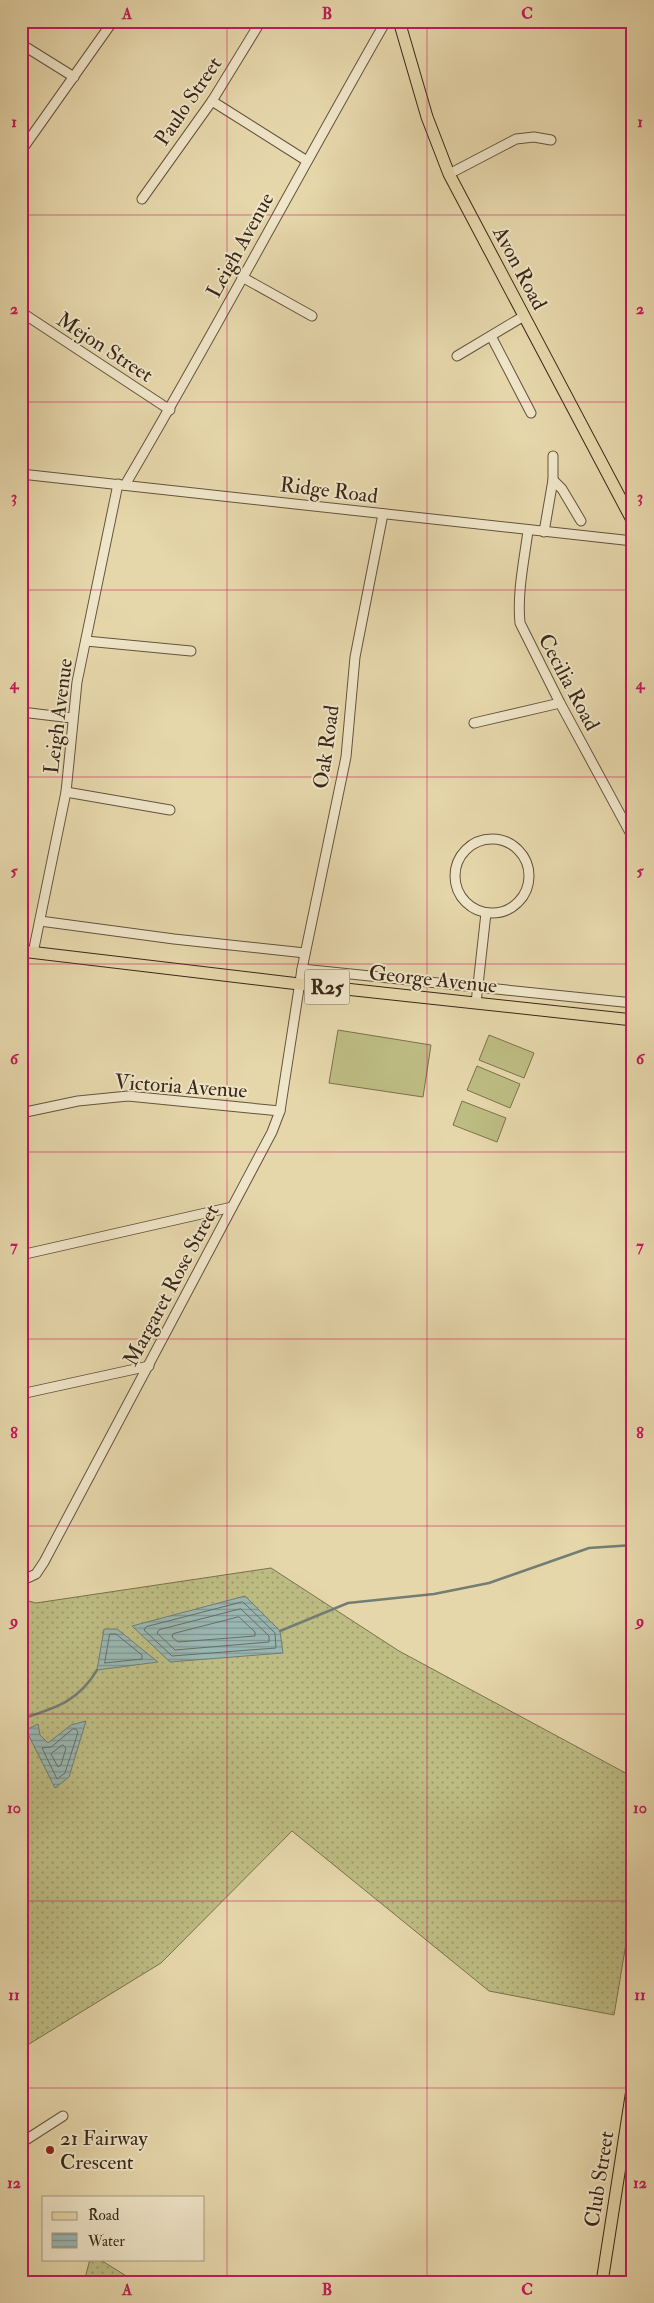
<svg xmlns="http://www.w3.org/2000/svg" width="654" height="2303" viewBox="0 0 654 2303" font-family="'IM FELL Double Pica',serif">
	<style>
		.grass { fill: url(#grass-dots); stroke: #7a724e }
		.garden { fill: #bdbc83; stroke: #7a724e }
		.water { fill: url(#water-rules); stroke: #727d74 }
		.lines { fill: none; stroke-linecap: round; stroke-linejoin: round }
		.shore { stroke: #686f65; stroke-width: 1 }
		.stream { stroke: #727d74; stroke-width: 2.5 }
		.minor-casing { stroke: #64533d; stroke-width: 11 }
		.major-casing { stroke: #382718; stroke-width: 13 }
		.minor { stroke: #efe5c8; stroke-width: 9 }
		.major { stroke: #e6d7ab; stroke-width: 11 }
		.grid { fill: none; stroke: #c2185b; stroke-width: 1; stroke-opacity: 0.55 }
		.poi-dot { fill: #8f2418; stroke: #efe5c8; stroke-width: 2 }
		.labels { text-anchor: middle; stroke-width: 4; stroke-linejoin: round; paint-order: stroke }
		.shield { fill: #efe5c8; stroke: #6f604d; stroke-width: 1 }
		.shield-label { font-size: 20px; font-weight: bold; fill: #382718 }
		.street-label { font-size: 21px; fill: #382718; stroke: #efe5c8 }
		.poi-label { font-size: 21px; fill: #382718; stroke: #efe5c8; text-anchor: start }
		.neatline { fill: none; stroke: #c2185b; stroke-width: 2 }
		.grid-label { font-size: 16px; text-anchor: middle; font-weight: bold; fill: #c2185b }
	</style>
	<defs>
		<pattern id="grass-dots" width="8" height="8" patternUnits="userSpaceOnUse" patternTransform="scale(1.25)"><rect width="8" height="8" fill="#bdbc83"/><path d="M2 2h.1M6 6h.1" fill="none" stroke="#9b996a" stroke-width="1.8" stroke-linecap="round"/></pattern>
		<pattern id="water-rules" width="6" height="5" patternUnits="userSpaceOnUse" patternTransform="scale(1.25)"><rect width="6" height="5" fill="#99b7b2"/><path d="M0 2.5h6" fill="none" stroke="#7e9590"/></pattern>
	</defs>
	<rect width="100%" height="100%" fill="#e6d7ab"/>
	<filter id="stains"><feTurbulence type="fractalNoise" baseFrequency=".004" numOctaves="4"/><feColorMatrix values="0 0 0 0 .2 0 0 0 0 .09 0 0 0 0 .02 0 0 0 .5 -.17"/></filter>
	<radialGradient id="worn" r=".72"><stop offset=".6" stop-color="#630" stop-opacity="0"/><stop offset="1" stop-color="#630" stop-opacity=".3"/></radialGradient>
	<g class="grass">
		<path d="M271 1568 399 1651 633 1777V1902L614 2015 489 1991 292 1831 161 1963 21 2049V1599L36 1603Z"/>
		<path d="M90 2259H99L136 2282H84Z"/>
	</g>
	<g class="garden">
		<path d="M338 1030 431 1045 423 1097 329 1083Z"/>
		<path d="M489 1035 534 1053 524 1078 479 1060Z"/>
		<path d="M477 1066 520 1084 510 1108 467 1090Z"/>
		<path d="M462 1101 506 1118 497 1142 453 1125Z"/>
	</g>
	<g class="water">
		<path d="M245 1596 280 1631 283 1653 170 1662 132 1626Z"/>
		<path d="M104 1629H117L158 1662 97 1670Z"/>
		<path d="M86 1721 69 1777 55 1788 26 1730 38 1724 40 1735 48 1743 71 1725Z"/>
	</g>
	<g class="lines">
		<g class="shore">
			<path d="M243 1602 275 1633 276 1648 172 1656 144 1630 146 1627Z"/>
			<path d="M241 1609 269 1636V1642L175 1650 157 1633 159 1630Z"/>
			<path d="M239 1617 255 1632V1636L178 1642 172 1637 173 1634Z"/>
			<path d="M110 1634H116L142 1655V1659L105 1663Z"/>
			<path d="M73 1729H76L78 1732 65 1773 57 1779 42 1748 51 1747Z"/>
			<path d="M63 1745 66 1748 61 1765 58 1767 51 1754Z"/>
		</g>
		<g class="stream">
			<path d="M280 1631 348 1603 434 1594 489 1583 589 1548 633 1545"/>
			<path d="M21 1719C55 1708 78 1702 97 1670"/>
		</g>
		<defs>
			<g id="minor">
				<path d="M21 44 74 77"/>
				<path d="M212 101 307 161"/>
				<path d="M21 151 113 21"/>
				<path d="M449 174 516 139 534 137 551 140"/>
				<path d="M142 199 212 101 261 21"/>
				<path d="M242 277 312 316"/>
				<path d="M21 312 170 410"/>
				<path d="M491 336 531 413"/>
				<path d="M457 356 524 316"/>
				<path d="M21 474 633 541"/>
				<path d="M553 480 562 489 581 521"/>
				<path d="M125 485C215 332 298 175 386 21"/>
				<path d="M528 531C524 561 517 593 520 623L560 703 633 838"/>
				<path d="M544 532 553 480V456"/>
				<path d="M86 641 191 651"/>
				<path d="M21 712 72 718"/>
				<path d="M474 723 560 703"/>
				<path d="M66 792 170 810"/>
				<circle cx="492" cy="876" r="37"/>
				<path d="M40 921 174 939 305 953"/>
				<path d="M33 953 66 792 77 682 118 484"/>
				<path d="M302 969 633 1003"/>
				<path d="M476 1003 486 913"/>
				<path d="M21 1113 78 1101 128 1096 280 1111"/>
				<path d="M21 1255 232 1207"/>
				<path d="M21 1394 149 1366"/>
				<path d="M21 1581 36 1574 44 1562 272 1132 280 1111 302 969 346 757 355 657 383 514"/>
				<path d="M21 2143 63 2116"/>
			</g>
			<g id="major">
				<path d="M399 21 427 117 449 174 633 522"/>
				<path d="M21 951 299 984 633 1020"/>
				<path d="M602 2282 633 2083"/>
			</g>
		</defs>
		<use href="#minor" class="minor-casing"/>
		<use href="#major" class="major-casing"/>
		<use href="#minor" class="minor"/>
		<use href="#major" class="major"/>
	</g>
	<path class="grid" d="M227 21V2282M427 21V2282M21 215H633M21 402H633M21 590H633M21 777H633M21 964H633M21 1152H633M21 1339H633M21 1526H633M21 1714H633M21 1901H633M21 2088H633"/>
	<circle class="poi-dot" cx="50" cy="2150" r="5"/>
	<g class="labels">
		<rect class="shield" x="304.5" y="969.5" width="45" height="35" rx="4"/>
		<g class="shield-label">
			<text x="327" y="994">R25</text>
		</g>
		<g class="street-label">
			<text transform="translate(188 101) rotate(-56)" y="7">Paulo Street</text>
			<text transform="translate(240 245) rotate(-61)" y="7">Leigh Avenue</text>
			<text transform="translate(520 268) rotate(62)" y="7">Avon Road</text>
			<text transform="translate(105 347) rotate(33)" y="7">Mejon Street</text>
			<text transform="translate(329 490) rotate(7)" y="7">Ridge Road</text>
			<text transform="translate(569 682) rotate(62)" y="7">Cecilia Road</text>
			<text transform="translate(58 716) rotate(-83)" y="7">Leigh Avenue</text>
			<text transform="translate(326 747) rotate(-82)" y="7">Oak Road</text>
			<text transform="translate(433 979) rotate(6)" y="7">George Avenue</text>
			<text transform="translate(181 1086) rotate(4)" y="7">Victoria Avenue</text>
			<text transform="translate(171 1285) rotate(-62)" y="7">Margaret Rose Street</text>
			<text transform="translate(599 2179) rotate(-81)" y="7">Club Street</text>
		</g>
		<g class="poi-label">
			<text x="60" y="2145">21 Fairway<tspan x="60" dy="24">Crescent</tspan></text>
		</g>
	</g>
	<rect width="654" height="2303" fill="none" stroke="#e6d7ab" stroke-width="55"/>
	<rect x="42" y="2196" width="162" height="65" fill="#efe5c8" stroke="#a69982"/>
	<rect x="52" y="2212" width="25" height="8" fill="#e6d7ab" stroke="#a69982"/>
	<text x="88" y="2220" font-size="15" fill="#382718">Road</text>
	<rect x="52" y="2233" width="25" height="15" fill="url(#water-rules)" stroke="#a69982"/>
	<text x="88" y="2246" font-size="15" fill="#382718">Water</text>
	<rect x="28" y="28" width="598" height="2248" class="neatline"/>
	<g class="grid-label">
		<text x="127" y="19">A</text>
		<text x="327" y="19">B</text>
		<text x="527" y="19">C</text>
		<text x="14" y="127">1</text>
		<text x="640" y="127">1</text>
		<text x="14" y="314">2</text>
		<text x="640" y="314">2</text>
		<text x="14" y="502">3</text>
		<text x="640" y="502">3</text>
		<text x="14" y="689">4</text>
		<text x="640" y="689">4</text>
		<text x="14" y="876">5</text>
		<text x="640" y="876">5</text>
		<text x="14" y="1064">6</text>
		<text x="640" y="1064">6</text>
		<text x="14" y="1251">7</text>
		<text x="640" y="1251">7</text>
		<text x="14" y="1438">8</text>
		<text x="640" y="1438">8</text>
		<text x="14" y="1626">9</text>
		<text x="640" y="1626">9</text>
		<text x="14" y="1813">10</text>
		<text x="640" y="1813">10</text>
		<text x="14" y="2000">11</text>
		<text x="640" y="2000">11</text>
		<text x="14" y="2188">12</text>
		<text x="640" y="2188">12</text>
		<text x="127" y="2295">A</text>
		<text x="327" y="2295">B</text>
		<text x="527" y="2295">C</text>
	</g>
	<rect width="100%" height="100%" filter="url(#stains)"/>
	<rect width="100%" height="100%" fill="url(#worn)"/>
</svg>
